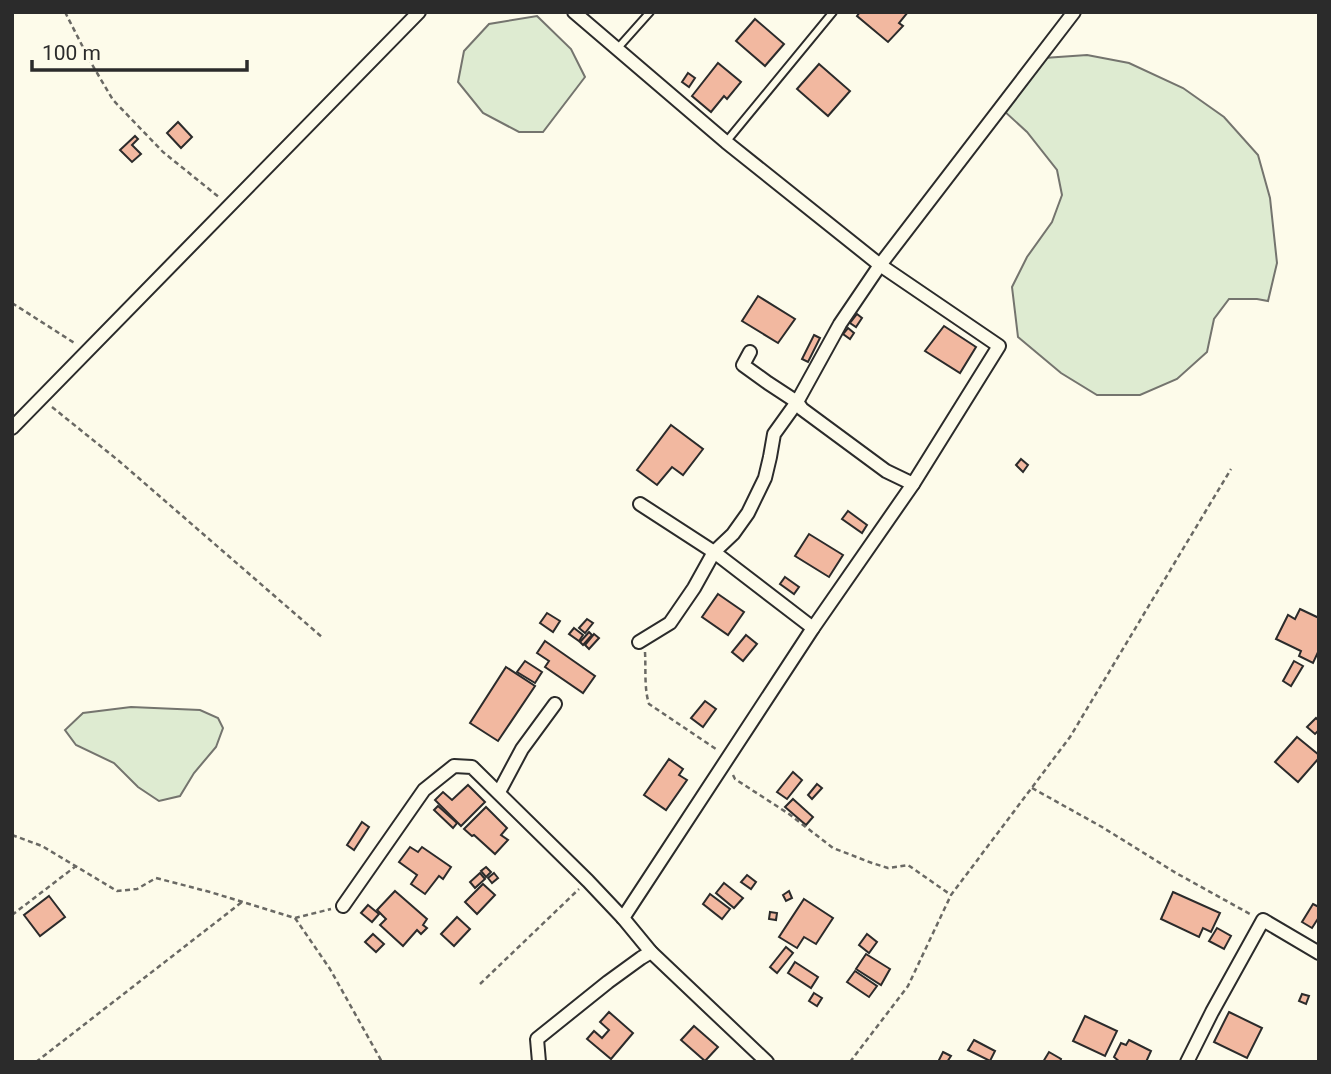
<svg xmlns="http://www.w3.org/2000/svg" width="1331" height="1074" viewBox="0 0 1331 1074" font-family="Roboto,sans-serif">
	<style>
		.green { fill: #deebd1; stroke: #74746e; stroke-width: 2 }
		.building { fill: #f2b8a0; stroke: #2b2b2b; stroke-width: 2 }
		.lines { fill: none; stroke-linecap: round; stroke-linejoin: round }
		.lane-casing { stroke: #2b2b2b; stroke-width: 10 }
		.street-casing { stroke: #2b2b2b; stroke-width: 16 }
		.path { stroke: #6a6964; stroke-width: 2.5; stroke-dasharray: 5 3.5; stroke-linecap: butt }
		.lane { stroke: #fdfbea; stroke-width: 6 }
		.street { stroke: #fdfbea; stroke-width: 12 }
	</style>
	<rect width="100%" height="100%" fill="#fdfbea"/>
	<g class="green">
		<path d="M537 16 571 49 585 77 543 132H519L483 113 458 82 464 51 489 24Z"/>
		<path d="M1087 55 1129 63 1183 88 1224 117 1258 155 1270 198 1277 263 1268 301 1257 299H1229L1214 319 1207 352 1177 379 1140 395H1097L1061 373 1018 337 1012 287 1027 257 1052 222 1062 195 1057 170 1027 132 1003 110 1044 58Z"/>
		<path d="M131 707 200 710 218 718 223 728 216 747 194 773 180 796 159 801 138 787 114 763 76 745 65 730 83 713Z"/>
	</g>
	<g class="building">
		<path d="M860 12H908L899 23 903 26 888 42 857 16Z"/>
		<path d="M755 19 784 44 765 66 736 41Z"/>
		<path d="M718 63 741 82 727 99 724 96 711 112 692 96Z"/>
		<path d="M819 64 850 91 828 116 797 89Z"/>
		<path d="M688 73 695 78 689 87 682 82Z"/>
		<path d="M178 122 192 137 181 148 167 133Z"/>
		<path d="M135 136 138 139 132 145 141 154 132 162 120 150Z"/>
		<path d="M758 296 795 319 778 343 742 321Z"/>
		<path d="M857 314 862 318 856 327 850 323Z"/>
		<path d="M944 326 976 347 960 373 925 351Z"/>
		<path d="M848 328 854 333 850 339 843 334Z"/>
		<path d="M814 335 820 338 808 362 802 359Z"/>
		<path d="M671 425 703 449 683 475 672 467 657 485 637 470Z"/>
		<path d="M1021 459 1028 465 1023 472 1016 465Z"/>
		<path d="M848 511 867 525 862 533 842 519Z"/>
		<path d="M809 534 843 555 829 577 795 556Z"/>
		<path d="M785 577 799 587 794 594 780 584Z"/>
		<path d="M718 594 744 612 728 635 702 617Z"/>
		<path d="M1300 609 1319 618V650L1313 663 1299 656 1301 651 1276 639 1288 615 1295 619Z"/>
		<path d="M547 613 560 621 553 632 540 623Z"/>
		<path d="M587 619 593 623 585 633 579 628Z"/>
		<path d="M574 628 583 635 579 641 569 634Z"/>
		<path d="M589 632 592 635 583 645 580 642Z"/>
		<path d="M594 634 599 638 589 649 585 645Z"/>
		<path d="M746 635 757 644 743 661 732 652Z"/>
		<path d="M545 641 595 676 583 693 545 667 549 661 537 653Z"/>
		<path d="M525 661 542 672 535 683 517 672Z"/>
		<path d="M1294 661 1303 666 1291 686 1283 681Z"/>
		<path d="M506 667 535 686 498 741 470 723Z"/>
		<path d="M705 701 716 709 703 727 691 718Z"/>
		<path d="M1316 718 1319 721V730L1315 734 1307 727Z"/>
		<path d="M1297 737 1319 755V758L1298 782 1275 762Z"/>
		<path d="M669 759 683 769 679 775 687 780 666 810 644 795Z"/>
		<path d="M793 772 802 780 787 799 777 792Z"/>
		<path d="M817 784 822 788 812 799 808 795Z"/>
		<path d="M468 785 485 802 461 826 435 800 443 792 452 800Z"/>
		<path d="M793 799 813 817 806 825 785 807Z"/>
		<path d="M438 806 457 823 453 828 434 810Z"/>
		<path d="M486 807 507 828 501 835 508 840 495 854 474 835 472 836 464 829Z"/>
		<path d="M362 822 369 827 354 850 347 845Z"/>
		<path d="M410 847 418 852 422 847 451 867 443 879 439 876 425 894 411 884 417 875 399 862Z"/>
		<path d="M486 867 491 872 486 877 481 871Z"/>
		<path d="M480 873 485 879 475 888 470 882Z"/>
		<path d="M494 873 498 878 492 883 488 878Z"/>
		<path d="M747 875 756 882 751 889 741 882Z"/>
		<path d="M724 883 743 898 734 908 716 893Z"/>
		<path d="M483 884 495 895 477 914 465 902Z"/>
		<path d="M395 891 427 919 423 925 427 928 421 934 417 930 403 946 380 925 386 919 377 910Z"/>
		<path d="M789 891 792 898 786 901 783 895Z"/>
		<path d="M1173 892 1220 913 1211 932 1203 928 1199 937 1161 919Z"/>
		<path d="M710 894 730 909 722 919 703 904Z"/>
		<path d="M49 896 65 917 40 936 24 915Z"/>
		<path d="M804 899 833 918 816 944 804 937 797 948 779 937Z"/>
		<path d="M1313 904 1319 907V917L1312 928 1302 922Z"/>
		<path d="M368 905 379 914 372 922 361 913Z"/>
		<path d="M770 912 777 913 776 920 769 919Z"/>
		<path d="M457 917 470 929 454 946 441 934Z"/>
		<path d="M1217 928 1231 936 1224 949 1209 941Z"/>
		<path d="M373 934 384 944 376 952 365 942Z"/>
		<path d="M867 934 877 942 869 953 859 945Z"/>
		<path d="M786 947 793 953 777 973 770 967Z"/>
		<path d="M866 954 890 969 881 985 856 969Z"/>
		<path d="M795 962 818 977 811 988 788 973Z"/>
		<path d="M855 971 877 986 869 997 847 982Z"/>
		<path d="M814 993 822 998 817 1006 809 1001Z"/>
		<path d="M1302 994 1309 996 1306 1004 1299 1001Z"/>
		<path d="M609 1012 633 1033 611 1059 587 1039 594 1031 602 1038 609 1030 600 1022Z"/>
		<path d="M1229 1012 1262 1028 1247 1058 1214 1042Z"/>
		<path d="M1085 1016 1117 1031 1105 1056 1073 1041Z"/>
		<path d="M694 1026 718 1047 705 1061 681 1040Z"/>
		<path d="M974 1040 995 1051 990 1061 968 1050Z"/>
		<path d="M1129 1040 1151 1051 1146 1062H1120L1114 1057 1121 1043 1126 1045Z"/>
		<path d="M943 1052 951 1056 947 1062H938Z"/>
		<path d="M1049 1052 1061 1059 1060 1062H1043Z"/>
	</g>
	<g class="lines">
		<defs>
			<g id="lane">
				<path d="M617 49 650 12"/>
				<path d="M726 142 833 12"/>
			</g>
			<g id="street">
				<path d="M574 12 726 142 880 265 999 346 913 484 886 471 802 409 797 402 768 383 743 365 750 352"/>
				<path d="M12 428 419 12"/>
				<path d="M640 504 714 552 813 628"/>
				<path d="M639 642 670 623 694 588 714 552 733 534 748 513 765 478 770 457 774 434 797 402 840 324 880 265 1074 12"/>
				<path d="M499 792 522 749 555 704"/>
				<path d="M343 906 424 790 454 766 472 767 588 881 623 918 651 952 767 1062"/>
				<path d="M623 918 813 628 913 484"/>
				<path d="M539 1062 537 1039 608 982 641 958 651 952"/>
				<path d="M1187 1062 1212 1012 1263 920 1319 953"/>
			</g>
		</defs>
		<use href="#lane" class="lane-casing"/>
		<use href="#street" class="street-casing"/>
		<g class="path">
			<path d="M65 12 90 61 113 100 163 152 220 198"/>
			<path d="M12 303 76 344"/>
			<path d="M52 407 119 461 323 638"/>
			<path d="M645 652C646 670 644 688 649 704L716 749"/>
			<path d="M733 775 735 779 789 814 833 848 872 863 888 868 908 865 951 895"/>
			<path d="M1032 788 1102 827 1176 873 1250 914"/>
			<path d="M12 835 42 846 117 891 137 889 156 878 210 892 295 918 331 909"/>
			<path d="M12 915 76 866"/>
			<path d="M295 918 330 969 382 1062"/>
			<path d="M480 984 579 889"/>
			<path d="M36 1062 242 902"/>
			<path d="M850 1062 908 986 951 895 1070 737 1231 469"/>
		</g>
		<use href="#lane" class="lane"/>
		<use href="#street" class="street"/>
	</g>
	<rect width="1331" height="1074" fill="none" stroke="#2b2b2b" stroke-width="28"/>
	<path d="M32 60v10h215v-10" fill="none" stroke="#2b2b2b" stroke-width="3.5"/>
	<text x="42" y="60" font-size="21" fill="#2b2b2b" stroke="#fdfbea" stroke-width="5" paint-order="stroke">100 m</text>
</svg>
